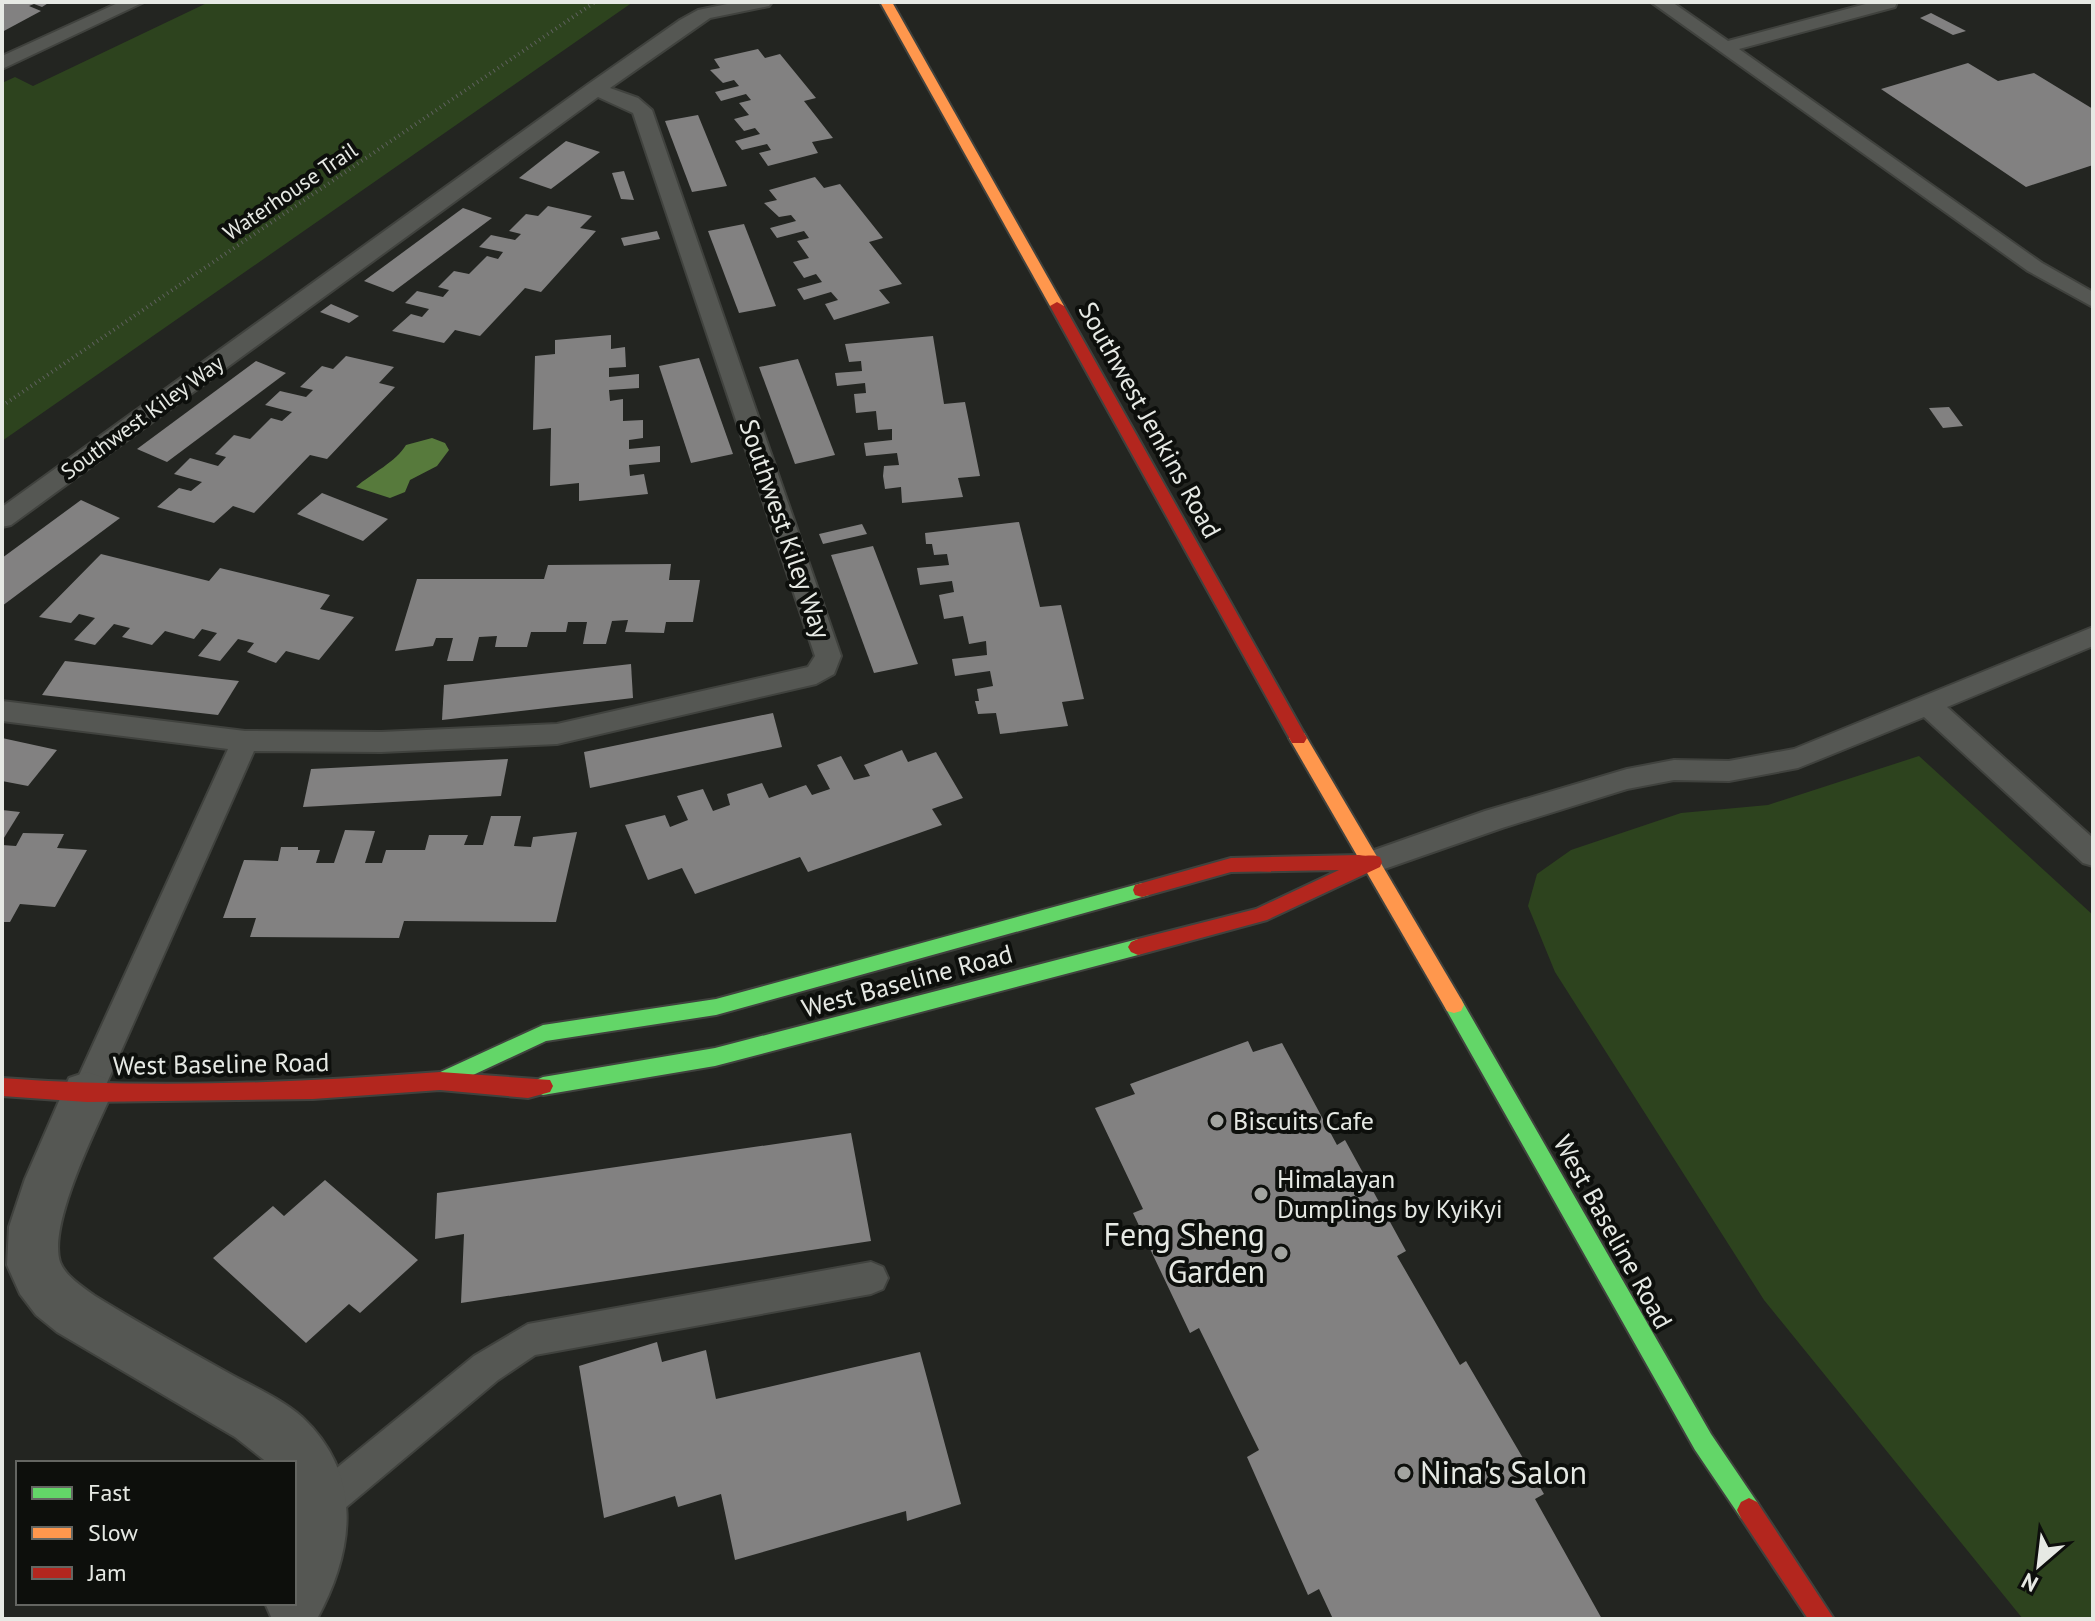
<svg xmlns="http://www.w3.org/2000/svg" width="2095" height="1621" viewBox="0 0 2095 1621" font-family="'PT Sans',sans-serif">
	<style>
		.green { fill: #2d431e }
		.water { fill: #577a3c }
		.building { fill: #828181 }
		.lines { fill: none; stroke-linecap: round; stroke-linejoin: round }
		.lane-casing { stroke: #40423e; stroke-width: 4 }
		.street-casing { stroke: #40423e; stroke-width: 4 }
		.fast-casing { stroke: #40423e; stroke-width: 4 }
		.slow-casing { stroke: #40423e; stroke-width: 4 }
		.jam-casing { stroke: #40423e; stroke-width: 4 }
		.path { stroke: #5f615e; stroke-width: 4; stroke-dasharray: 1 4; stroke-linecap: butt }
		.lane { fill: #555753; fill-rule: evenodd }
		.street { fill: #555753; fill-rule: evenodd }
		.fast { fill: #63d668; fill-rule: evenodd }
		.slow { fill: #ff974d; fill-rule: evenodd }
		.jam { fill: #b3261e; fill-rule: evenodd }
		.poi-dot { fill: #a2a4a0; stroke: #0d0f0c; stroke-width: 3 }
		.labels { text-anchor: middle; stroke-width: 8; stroke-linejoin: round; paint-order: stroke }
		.far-street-label { font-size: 22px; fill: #e6e9e4; stroke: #0d0f0c }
		.street-label { font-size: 26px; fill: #e6e9e4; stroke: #0d0f0c }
		.poi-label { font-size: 26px; fill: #e6e9e4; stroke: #0d0f0c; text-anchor: start }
		.near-poi-label { font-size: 32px; fill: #e6e9e4; stroke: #0d0f0c; text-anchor: end }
	</style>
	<rect width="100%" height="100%" fill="#232521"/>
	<g class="green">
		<path d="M209 2H633L2 441V83L15 77 33 86Z"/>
		<path d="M1919 756 2093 915V1619H2023L1764 1300 1555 972 1528 906 1537 874 1571 850 1681 813 1768 805Z"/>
	</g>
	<path class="water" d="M432 438 445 443 449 450 437 466 410 480 405 492 390 498 356 487C372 473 396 462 406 445Z"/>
	<g class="building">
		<path d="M2 2H50L42 7 34 4 29 6 41 11 2 32Z"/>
		<path d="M1931 13 1966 31 1953 35 1920 18Z"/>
		<path d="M758 49 765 58 780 54 816 98 804 101 833 138 812 142 818 153 768 166 759 153 771 150 767 144 742 150 735 141 760 134 755 128 744 131 734 119 749 115 739 103 751 100 746 94 721 101 715 92 739 86 734 80 723 83 710 70 720 68 714 59Z"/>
		<path d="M1968 63 1998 81 2034 73 2093 109V165L2026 187 1881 89Z"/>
		<path d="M698 115 727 186 692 192 665 121Z"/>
		<path d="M566 141 600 152 551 189 519 178Z"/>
		<path d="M624 171 634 200 621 199 612 173Z"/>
		<path d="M815 177 824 188 840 184 883 238 869 242 902 284 879 290 890 303 834 320 825 304 838 300 831 292 804 300 797 289 822 282 816 274 804 278 793 262 809 258 797 241 809 238 804 231 777 238 770 228 796 221 791 215 779 217 764 203 777 200 769 190Z"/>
		<path d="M548 206 592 216 580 228 596 231 541 292 525 288 480 336 455 330 444 343 392 331 411 314 422 317 429 309 405 303 417 291 443 297 449 290 438 287 454 271 469 274 487 256 498 259 503 252 479 247 491 235 515 240 521 234 509 231 526 214 538 216Z"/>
		<path d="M463 208 492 218 393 292 364 281Z"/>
		<path d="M744 224 776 306 739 313 708 231Z"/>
		<path d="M657 231 660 239 624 246 621 238Z"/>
		<path d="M331 304 359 316 349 323 320 312Z"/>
		<path d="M611 335V349L625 347 626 367 609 368V377L639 374V388L609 390 610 401 623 399V421L643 420V438L629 440V449L660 446V462L629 465 630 476 644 474 648 494 579 501V483L550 486 551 428 533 430 535 356 555 354V340Z"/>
		<path d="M933 336 944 404 965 402 980 476 958 478 963 497 902 503 901 487 885 489 883 476 884 466 899 465 897 453 866 456 864 443 892 440V429L878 430 876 411 856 413 854 394 866 393 865 383 837 386 835 373 862 371 861 361 849 362 845 344Z"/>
		<path d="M346 356 394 367 379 383 395 387 327 459 310 455 254 513 233 506 214 523 157 507 179 488 191 491 202 482 174 474 190 458 218 466 226 457 215 454 234 435 250 439 271 418 282 421 292 412 265 405 280 391 306 397 313 390 300 387 322 366 333 369Z"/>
		<path d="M699 358 733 454 691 463 659 366Z"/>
		<path d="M798 359 835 455 795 464 759 367Z"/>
		<path d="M256 361 286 373 167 462 137 449Z"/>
		<path d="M1949 407 1963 426 1943 428 1929 408Z"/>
		<path d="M322 493 388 519 363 541 297 514Z"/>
		<path d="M81 500 120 518 2 606V558Z"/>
		<path d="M1019 522 1040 607 1061 605 1084 699 1062 702 1068 726 1000 734 996 713 978 714 975 701H979L977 689 993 686 990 671 955 676 952 659 987 655 986 641 969 644 963 616 944 619 939 595 954 592 952 581 920 585 917 568 949 565 947 554 934 555 932 544H926L925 533Z"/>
		<path d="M862 524 867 534 823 544 819 534Z"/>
		<path d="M873 546 918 664 874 673 831 555Z"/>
		<path d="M101 554 209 581 220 568 330 595 320 609 354 617 319 660 286 651 276 663 247 652 254 643 238 639 220 661 198 656 217 633 202 629 194 639 165 631 152 645 122 637 130 628 114 624 95 645 74 640 95 618 79 614 71 623 39 617Z"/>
		<path d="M671 564 669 580H700L693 622H666L664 633 625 632 628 620 612 621 606 644H583L587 622H568L566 632H531L527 647H495L497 636 479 637 473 661H447L453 638H436L433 646 395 651 417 579H544L548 565Z"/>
		<path d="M65 661 239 681 218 715 42 695Z"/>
		<path d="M631 664 633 698 442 720 444 685Z"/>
		<path d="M773 713 782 747 590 788 584 752Z"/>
		<path d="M2 738 57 750 28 786 2 781Z"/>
		<path d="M902 750 908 762 936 752 963 798 932 809 942 825 808 872 800 857 695 894 682 868 648 880 625 825 665 815 670 827 688 820 677 796 703 789 713 811 730 805 727 794 762 783 769 798 806 785 812 795 830 789 817 765 841 756 854 780 870 776 864 765Z"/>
		<path d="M508 759 501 796 303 807 311 769Z"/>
		<path d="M2 810 20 812 2 841Z"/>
		<path d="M491 816H521L514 846 531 847 533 837 577 832 556 922 404 921 399 938 250 937 256 918H223L244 860 278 861 281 847H298V850H320L316 863H334L345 830 375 831 365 863H382L386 850H425L429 835H468L464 845H483Z"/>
		<path d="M23 833 64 834 57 848 87 850 55 907 20 904 10 922H2V845L16 846Z"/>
		<path d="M1248 1041 1253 1052 1282 1043 1337 1145 1345 1140 1406 1251 1397 1256 1460 1365 1466 1361 1544 1494 1535 1499 1602 1619H1333L1319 1589 1308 1595 1247 1457 1259 1450 1199 1328 1190 1333 1133 1213 1143 1209 1095 1108 1135 1094 1130 1084Z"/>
		<path d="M851 1133 871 1241 461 1303 464 1234 435 1239 437 1193Z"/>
		<path d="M325 1180 418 1260 360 1313 349 1304 306 1343 213 1258 273 1206 284 1216Z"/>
		<path d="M657 1342 662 1362 706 1350 716 1399 920 1352 961 1504 907 1521 906 1511 735 1560 721 1494 678 1507 675 1496 604 1518 579 1366Z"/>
	</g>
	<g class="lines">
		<defs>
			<g id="lane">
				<path d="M120 2H144L2 69V56Z"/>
				<path d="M737 2H772L769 6 710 18 610 88 638 98 652 110 841 656 834 674 816 684 557 744 381 752 254 751 98 1103 87 1107 76 1103 71 1093 228 749 2 721V701L245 731 381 732 557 724 808 667 815 656 633 113 598 97 11 525 2 527V507L587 85 680 20 698 10Z"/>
				<path d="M1651 2H1672L1728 41 1873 2H1897L1895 7 1739 49 2042 263 2093 292V307L2028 271Z"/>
				<path d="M2093 627V646L1947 707 2093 838V866L2083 863 1924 717 1798 768 1729 781 1674 780 1627 789 1502 828 1373 873 1363 870 1359 862 1363 854 1485 811 1627 769 1674 760 1729 761 1794 749Z"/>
				<path d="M871 1262 883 1267 888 1278 883 1289 871 1294 535 1355 498 1380 332 1519 319 1524 306 1519 301 1506 306 1493 474 1356 528 1324Z"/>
			</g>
			<path id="street" d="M87 1072 105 1078 112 1093C96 1129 48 1225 60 1262 65 1276 84 1288 95 1296 137 1322 180 1346 223 1370 249 1385 279 1397 302 1417 364 1475 354 1551 317 1619H272L265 1603H294V1463H268L235 1437 57 1332 36 1315 20 1294 7 1265 9 1227 25 1179 69 1078Z"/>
			<g id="fast">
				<path d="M1142 883 1149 885 1151 890 1149 895 1142 897 716 1015 546 1041 443 1089 436 1086 433 1080 436 1074 543 1025 716 999Z"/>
				<path d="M1138 939 1145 942 1148 947 1145 952 1138 955 715 1066 543 1095 536 1092 533 1086 536 1080 543 1077 715 1048Z"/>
				<path d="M1454 997 1461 999 1711 1434 1757 1502 1761 1510 1757 1518 1749 1522 1741 1518 1695 1450 1447 1011 1444 1005 1447 999Z"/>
			</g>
			<g id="slow">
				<path d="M880 2H892L1064 306 1062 309 1057 310 1050 306Z"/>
				<path d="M1298 732 1304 733 1461 999 1464 1005 1461 1011 1454 1013 1447 1011 1289 738Z"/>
			</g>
			<g id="jam">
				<path d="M1057 302 1064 306 1304 733 1307 738 1304 743H1292L1050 306Z"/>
				<path d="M1359 855C1367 857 1372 854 1380 857L1382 862 1380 867 1267 920 1138 955 1131 952 1128 947 1131 942 1138 939 1256 909 1339 870 1231 872 1142 897 1135 895 1133 890 1135 885 1231 858Z"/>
				<path d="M440 1072 550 1080 553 1086 550 1092 528 1098 440 1090 313 1099 87 1102 2 1096V1078C148 1089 294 1083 440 1072Z"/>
				<path d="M1749 1498 1757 1502 1834 1619H1808L1741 1518 1737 1510 1741 1502Z"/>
			</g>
		</defs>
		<use href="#lane" class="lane-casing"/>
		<use href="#street" class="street-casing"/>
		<use href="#fast" class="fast-casing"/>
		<use href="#slow" class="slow-casing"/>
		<use href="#jam" class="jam-casing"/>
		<path class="path" d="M2 406 595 2"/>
		<use href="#lane" class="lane"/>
		<use href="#street" class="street"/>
		<use href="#fast" class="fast"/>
		<use href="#slow" class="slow"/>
		<use href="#jam" class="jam"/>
	</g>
	<g class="poi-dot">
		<circle cx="1217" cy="1121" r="8"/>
		<circle cx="1261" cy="1194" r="8"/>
		<circle cx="1281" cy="1253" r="8"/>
		<circle cx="1404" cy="1473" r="8"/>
	</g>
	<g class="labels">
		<g class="far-street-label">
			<text transform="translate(290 191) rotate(-34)" y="8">Waterhouse Trail</text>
			<text transform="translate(142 417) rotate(-36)" y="8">Southwest Kiley Way</text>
		</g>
		<g class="street-label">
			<text transform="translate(1150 420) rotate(61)" y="9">Southwest Jenkins Road</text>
			<text transform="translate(785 529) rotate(71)" y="9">Southwest Kiley Way</text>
			<text transform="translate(907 981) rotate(-15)" y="9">West Baseline Road</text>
			<text transform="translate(221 1064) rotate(-1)" y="9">West Baseline Road</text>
			<text transform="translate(1613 1232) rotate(61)" y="9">West Baseline Road</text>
		</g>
		<g class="poi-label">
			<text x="1233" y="1130">Biscuits Cafe</text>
			<text x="1277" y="1188">Himalayan<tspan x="1277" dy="30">Dumplings by KyiKyi</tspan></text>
		</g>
		<g class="near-poi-label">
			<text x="1265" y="1246">Feng Sheng<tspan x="1265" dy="37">Garden</tspan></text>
			<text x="1420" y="1484" text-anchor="start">Nina's Salon</text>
		</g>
	</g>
	<rect width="2095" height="1621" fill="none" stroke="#e6e9e4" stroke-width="8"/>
	<rect x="16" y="1461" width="280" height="144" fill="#0d0f0c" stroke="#646662" stroke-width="2"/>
	<rect x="32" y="1487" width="40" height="12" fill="#63d668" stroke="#646662" stroke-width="2"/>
	<text x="88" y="1501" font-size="24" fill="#e6e9e4">Fast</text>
	<rect x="32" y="1527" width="40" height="12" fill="#ff974d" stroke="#646662" stroke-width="2"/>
	<text x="88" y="1541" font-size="24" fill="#e6e9e4">Slow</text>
	<rect x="32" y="1567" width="40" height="12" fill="#b3261e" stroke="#646662" stroke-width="2"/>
	<text x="88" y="1581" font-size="24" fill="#e6e9e4">Jam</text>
	<g transform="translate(2039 1565) rotate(208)" stroke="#0d0f0c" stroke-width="6" paint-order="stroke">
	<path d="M0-6L14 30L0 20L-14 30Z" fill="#e6e9e4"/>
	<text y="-12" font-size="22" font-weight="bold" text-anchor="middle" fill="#e6e9e4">N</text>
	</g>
</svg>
